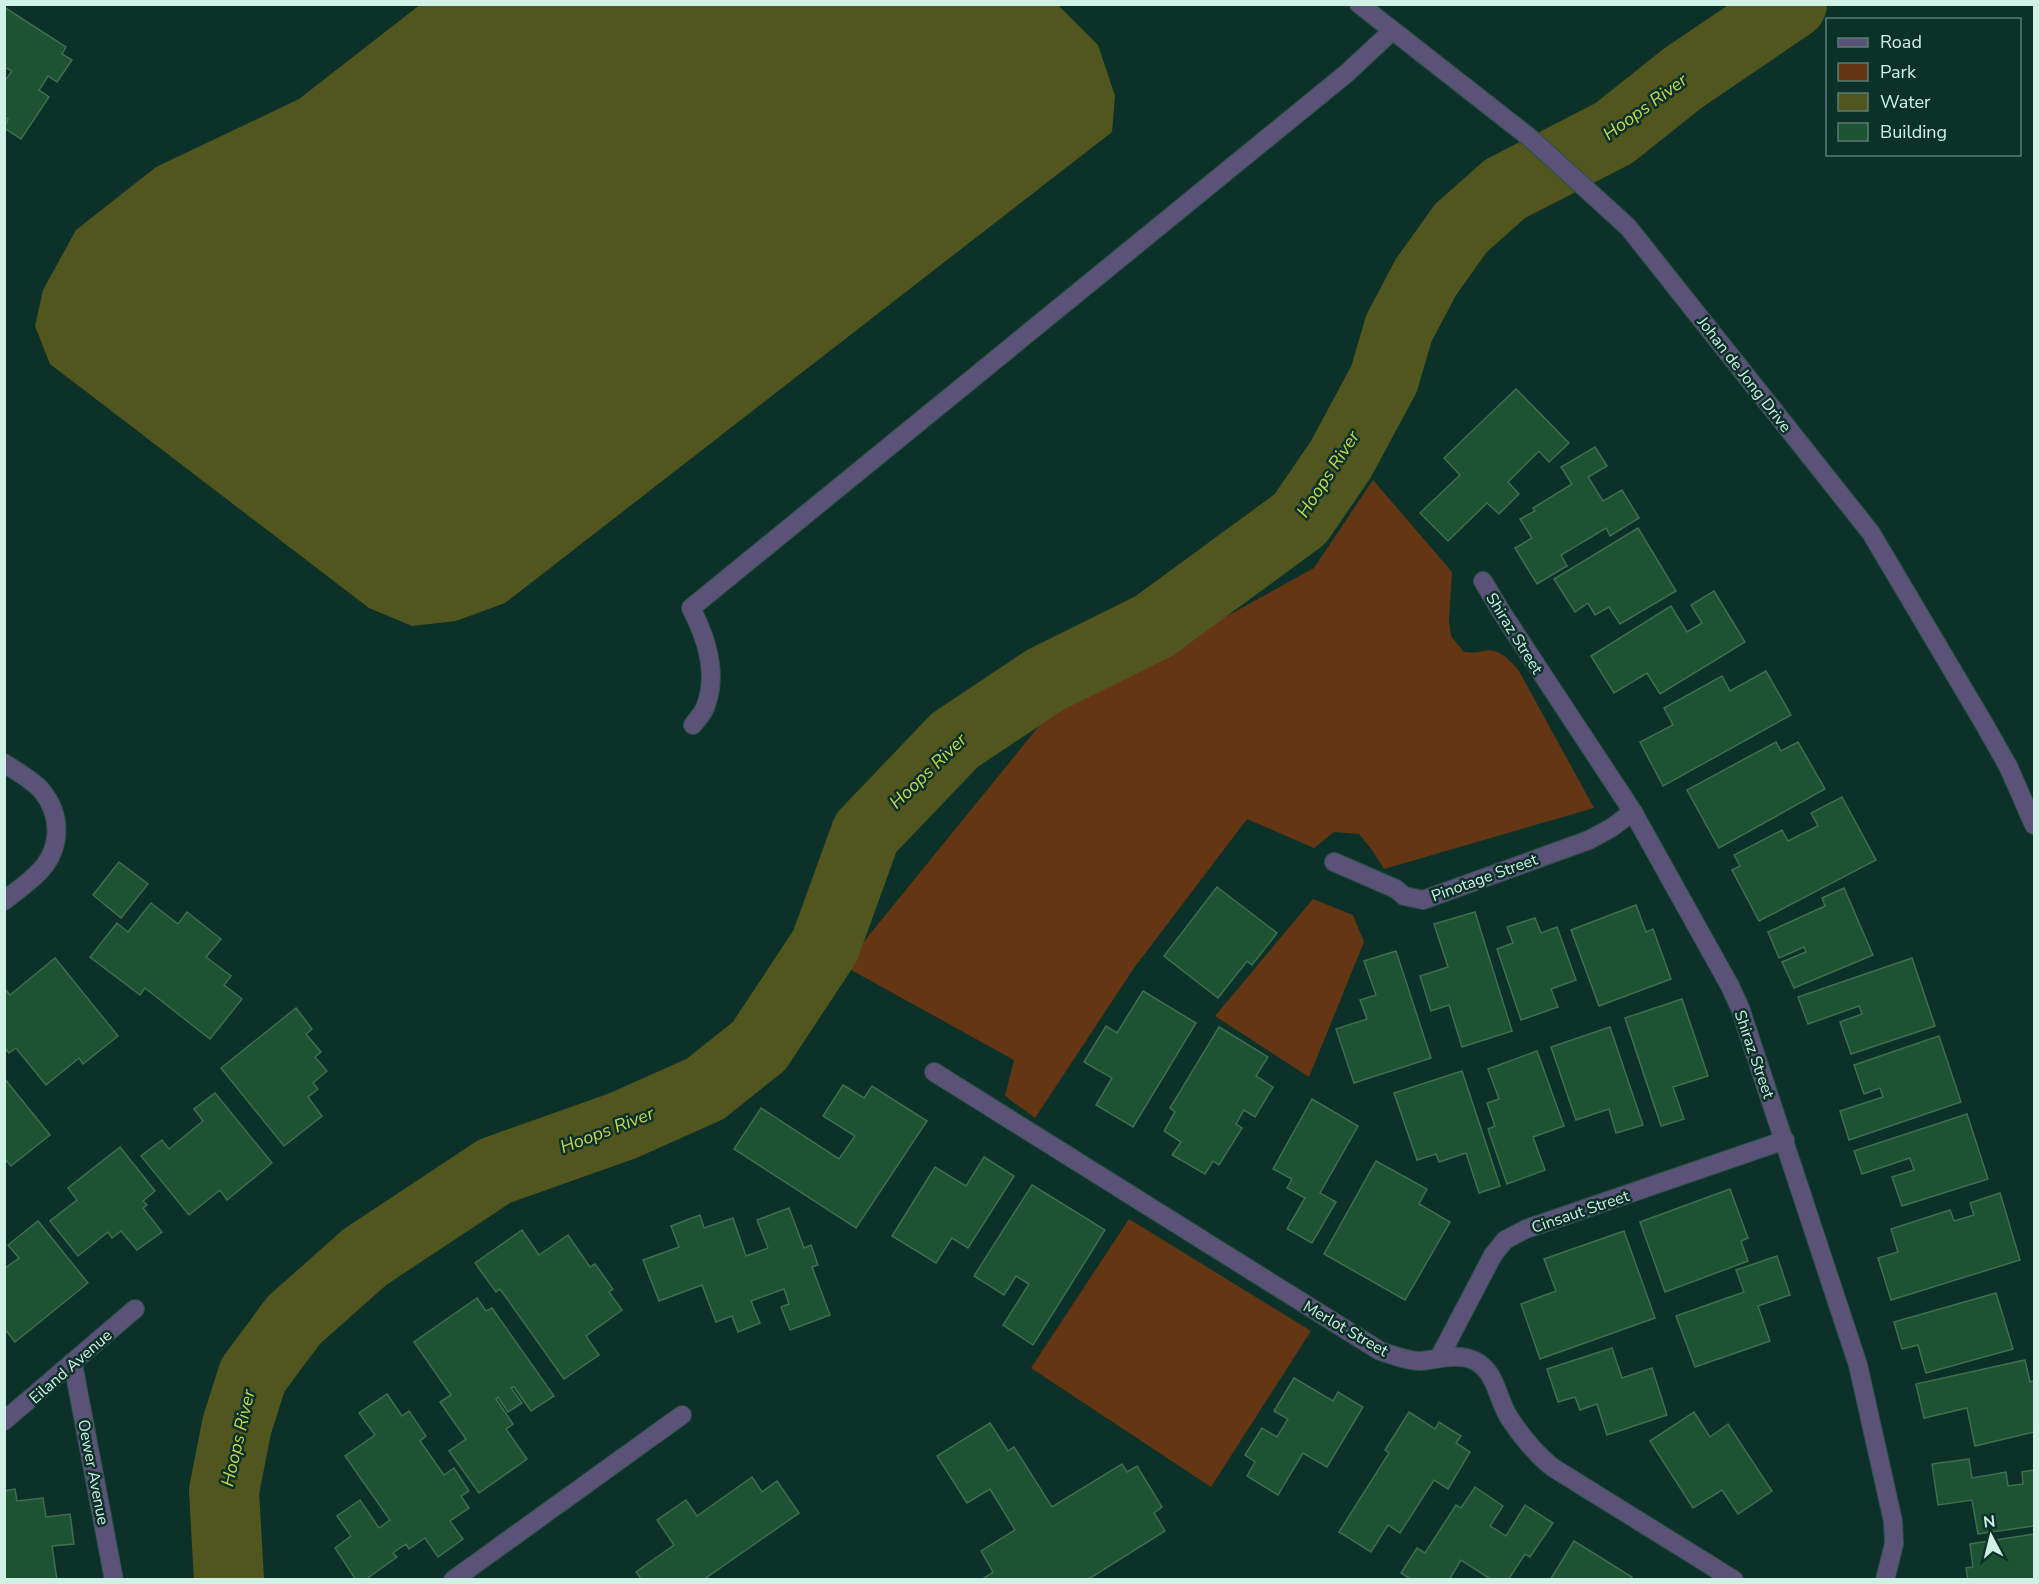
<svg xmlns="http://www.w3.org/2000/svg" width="2039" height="1584" viewBox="0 0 2039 1584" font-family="'Nunito Sans',sans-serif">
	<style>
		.green { fill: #643614 }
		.water { fill: #51561e }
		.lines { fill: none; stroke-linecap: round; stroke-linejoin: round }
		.river { stroke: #51561e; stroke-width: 70 }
		.building { fill: #1d5233; stroke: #3e6f4f; stroke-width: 1.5 }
		.minor-casing { stroke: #2b5047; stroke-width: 20 }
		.minor { stroke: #5b5377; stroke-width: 18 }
		.labels { text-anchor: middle; stroke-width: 5; stroke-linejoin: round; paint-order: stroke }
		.street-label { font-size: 16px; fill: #d0f1e6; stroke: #0c3129 }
		.water-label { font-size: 18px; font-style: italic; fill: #cad74b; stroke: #0c3129 }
	</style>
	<rect width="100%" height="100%" fill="#0c3129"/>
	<g class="green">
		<path d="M1373 480 1452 572 1449 620 1451 636 1464 652C1472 653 1475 653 1483 651 1498 647 1510 660 1519 671L1594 808 1384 869 1372 850 1359 834 1334 832 1314 848 1247 819 1134 968 1035 1118 1005 1096 1014 1060 844 966 1048 715 1314 568Z"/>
		<path d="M1313 899 1353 915 1364 942 1309 1077 1215 1016Z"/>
		<path d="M1129 1219 1311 1331 1211 1487 1031 1368Z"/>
	</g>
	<path class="water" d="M421 4 1058 5 1098 45 1115 96 1112 132 505 603 456 621 412 626 369 608 50 364 35 326 43 290 76 230 156 167 299 99Z"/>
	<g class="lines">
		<path class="river" d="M229 1580 224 1491 237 1425 253 1375 294 1320 365 1257 495 1171 622 1126 705 1089 759 1046 825 946 866 833 955 740 1045 680 1154 626 1300 519 1341 459 1384 379 1399 328 1426 277 1461 228 1505 189 1614 133 1683 78 1792 4"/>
	</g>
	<g class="building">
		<path d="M4 7 66 47 62 54 72 60 57 82 48 76 39 90 49 97 21 139 4 128 8 119 4 117V82L12 71 4 67Z"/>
		<path d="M1516 389 1569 443 1549 462 1539 451 1508 482 1519 494 1499 514 1487 503 1448 541 1420 513 1460 475 1444 458Z"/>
		<path d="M1595 447 1607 466 1588 477 1603 501 1622 490 1639 518 1610 536 1606 528 1561 555 1567 566 1537 584 1515 548 1532 538 1520 519 1535 511 1533 508 1572 484 1561 467Z"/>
		<path d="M1638 528 1676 591 1620 624 1609 607 1595 615 1588 603 1575 612 1554 579Z"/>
		<path d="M1714 591 1745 642 1660 694 1647 673 1614 693 1591 656 1671 606 1687 632 1702 623 1691 605Z"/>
		<path d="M1766 671 1791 715 1663 786 1640 742 1673 725 1664 708 1722 676 1730 691Z"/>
		<path d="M1776 742 1781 751 1798 742 1825 789 1719 848 1687 790Z"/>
		<path d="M1842 797 1876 860 1759 921 1732 870 1740 866 1734 855 1782 830 1788 841 1818 826 1811 813Z"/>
		<path d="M119 862 148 884 121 918 93 895Z"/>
		<path d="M1217 887 1277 933 1252 965 1247 961 1218 998 1164 956Z"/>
		<path d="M1844 888 1873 955 1794 988 1782 962 1806 952 1804 947 1779 958 1768 932 1825 906 1822 898Z"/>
		<path d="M151 903 178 924 187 912 221 939 206 957 231 976 224 985 242 999 210 1039 145 988 140 995 90 957 117 923 128 932Z"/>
		<path d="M1636 905 1646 932 1653 929 1671 979 1599 1006 1571 930Z"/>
		<path d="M1475 912 1512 1031 1462 1047 1449 1005 1431 1011 1420 976 1448 967 1434 924Z"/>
		<path d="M1535 918 1541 933 1557 927 1576 980 1551 989 1558 1007 1521 1020 1497 949 1513 943 1507 927Z"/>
		<path d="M1396 951 1431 1058 1354 1083 1336 1029 1367 1019 1360 1000 1376 995 1364 961Z"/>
		<path d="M55 958 118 1036 83 1064 79 1058 46 1085 16 1048 9 1053 4 1047V988L10 995Z"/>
		<path d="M1912 958 1935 1026 1851 1054 1840 1022 1862 1014 1859 1006 1808 1024 1798 997Z"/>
		<path d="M1143 991 1196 1023 1133 1127 1096 1105 1112 1078 1084 1062 1106 1026 1117 1033Z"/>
		<path d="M1682 999 1708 1076 1673 1087 1684 1119 1661 1126 1625 1018Z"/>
		<path d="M296 1008 312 1029 306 1034 321 1052 315 1057 327 1071 313 1083 318 1089 308 1097 322 1116 284 1146 221 1068Z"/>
		<path d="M1219 1027 1268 1057 1256 1076 1273 1087 1255 1117 1244 1110 1236 1124 1242 1128 1219 1165 1213 1161 1205 1174 1172 1155 1181 1142 1164 1131 1175 1112 1170 1108Z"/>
		<path d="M1610 1027 1643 1125 1616 1133 1609 1109 1576 1120 1551 1047Z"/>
		<path d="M1939 1036 1961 1102 1849 1140 1840 1111 1883 1097 1880 1088 1864 1094 1854 1065Z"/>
		<path d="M1537 1051 1564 1126 1533 1137 1545 1170 1507 1184 1488 1129 1495 1126 1487 1103 1499 1099 1488 1069Z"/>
		<path d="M1462 1071 1500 1186 1479 1193 1466 1153 1439 1162 1436 1154 1417 1160 1394 1093Z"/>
		<path d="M4 1078 50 1135 11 1166 4 1158Z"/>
		<path d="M843 1085 864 1098 872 1086 927 1121 856 1228 734 1149 761 1108 839 1159 855 1136 823 1116Z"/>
		<path d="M215 1093 272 1163 227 1200 220 1190 189 1215 141 1156 162 1140 169 1149 203 1121 194 1109Z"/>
		<path d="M1312 1099 1358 1126 1320 1193 1336 1202 1312 1243 1287 1229 1305 1198 1287 1188 1292 1179 1273 1169Z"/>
		<path d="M1967 1114 1988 1179 1902 1206 1892 1177 1914 1170 1910 1158 1862 1174 1854 1151Z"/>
		<path d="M120 1147 155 1191 143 1201 147 1205 143 1208 162 1232 137 1250 121 1231 112 1238 108 1232 78 1256 50 1221 77 1200 68 1188Z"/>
		<path d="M984 1157 1014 1176 968 1248 952 1238 936 1263 892 1236 935 1167 966 1186Z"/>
		<path d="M1376 1161 1427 1189 1419 1204 1450 1222 1405 1300 1324 1254Z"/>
		<path d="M1032 1185 1105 1230 1033 1345 1003 1325 1029 1284 1016 1276 1004 1295 974 1276Z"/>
		<path d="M1730 1189 1748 1238 1741 1241 1748 1261 1665 1292 1640 1222Z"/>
		<path d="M2000 1193 2020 1260 1891 1300 1878 1258 1898 1252 1891 1229 1950 1210 1954 1221 1974 1215 1970 1203Z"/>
		<path d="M789 1208 804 1248 811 1245 818 1265 812 1267 830 1315 790 1330 781 1307 789 1304 784 1289 751 1301 760 1323 738 1332 732 1316 716 1322 702 1285 659 1301 643 1260 679 1247 671 1226 700 1215 704 1228 733 1218 746 1256 768 1248 757 1220Z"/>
		<path d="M38 1221 88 1283 15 1342 4 1328V1269L19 1258 8 1245Z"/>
		<path d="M522 1230 539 1255 568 1235 590 1267 595 1264 613 1289 609 1292 622 1310 586 1336 599 1355 564 1379 500 1289 496 1292 475 1263Z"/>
		<path d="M1624 1231 1655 1318 1540 1359 1521 1304 1556 1291 1544 1259Z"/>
		<path d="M1777 1256 1790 1295 1758 1306 1770 1341 1695 1367 1676 1316 1744 1292 1736 1270Z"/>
		<path d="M1996 1293 2013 1349 1926 1373 1918 1345 1902 1349 1894 1322Z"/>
		<path d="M477 1298 486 1311 492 1308 554 1396 531 1411 514 1387 511 1388 522 1403 508 1412 498 1397 496 1399 513 1424 506 1429 527 1459 479 1493 449 1451 466 1439 440 1402 451 1395 414 1342Z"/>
		<path d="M1612 1348 1622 1378 1652 1368 1667 1415 1607 1435 1597 1404 1580 1410 1575 1397 1558 1402 1547 1369Z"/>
		<path d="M2025 1360 2030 1382 2034 1381V1432L1975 1446 1967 1408 1924 1418 1916 1384Z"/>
		<path d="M1294 1378 1333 1401 1338 1392 1363 1407 1327 1467 1303 1453 1278 1495 1247 1476 1255 1462 1245 1455 1262 1428 1277 1437 1288 1419 1274 1411Z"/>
		<path d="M387 1394 402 1416 409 1411 426 1436 420 1441 444 1475 454 1468 469 1491 461 1496 469 1508 450 1521 463 1539 438 1557 425 1538 409 1549 406 1544 393 1553 397 1557 365 1580H356L335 1548 351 1536 337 1516 360 1500 379 1528 390 1520 345 1456 375 1435 359 1413Z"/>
		<path d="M1409 1412 1435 1429 1439 1422 1461 1436 1456 1443 1470 1452 1448 1489 1434 1480 1400 1533 1388 1525 1371 1552 1339 1532 1389 1453 1385 1450Z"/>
		<path d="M1694 1412 1710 1437 1728 1424 1772 1491 1738 1514 1722 1490 1693 1508 1650 1441Z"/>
		<path d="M990 1423 1008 1451 1014 1447 1052 1507 1122 1464 1127 1472 1137 1466 1162 1507 1154 1513 1165 1531 1087 1580H981L993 1572 981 1551 1015 1530 990 1489 967 1503 937 1456Z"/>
		<path d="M1969 1459 1972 1478 2006 1472 2008 1486 2023 1484 2022 1472 2034 1470V1526L1978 1534 1972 1500 1938 1505 1932 1464Z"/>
		<path d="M752 1477 762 1492 777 1481 799 1513 703 1580H642L636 1572 674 1545 657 1520 686 1500 697 1516Z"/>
		<path d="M1475 1487 1503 1506 1490 1526 1506 1536 1525 1505 1553 1523 1530 1557 1525 1554 1508 1580H1492L1461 1560 1449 1580H1412L1401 1573 1417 1548 1425 1553 1456 1505 1461 1508Z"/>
		<path d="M15 1489 17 1501 43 1498 46 1517 70 1514 74 1544 52 1546 57 1580H4V1491Z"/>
		<path d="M2034 1534V1580H1968L1966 1568 1973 1567 1970 1544Z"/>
		<path d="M1574 1541 1632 1577 1631 1580H1550Z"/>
	</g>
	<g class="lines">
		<defs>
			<g id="minor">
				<path d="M1359 4 1529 137 1628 227 1871 533 1983 722 2008 766 2034 825"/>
				<path d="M1483 581 1502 613 1633 812 1730 986 1740 1008 1858 1365 1893 1521 1894 1544 1885 1580"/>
				<path d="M693 725C697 719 704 713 706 705 718 673 706 637 691 608L1347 73 1392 31"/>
				<path d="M4 763C16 771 33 780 42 791 63 817 61 851 37 874 27 884 15 892 4 901"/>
				<path d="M1334 862 1396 889 1404 896 1423 900 1589 840 1611 828 1633 812"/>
				<path d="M934 1072 1380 1351C1393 1355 1407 1361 1420 1361 1439 1360 1457 1352 1475 1361 1497 1372 1497 1400 1510 1419 1522 1437 1535 1453 1552 1467L1734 1580"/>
				<path d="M1439 1358 1493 1255 1505 1240 1526 1229 1785 1140"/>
				<path d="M73 1364 114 1580"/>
				<path d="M4 1421 135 1309"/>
				<path d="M453 1580 682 1415"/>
			</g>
		</defs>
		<use href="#minor" class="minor-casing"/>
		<use href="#minor" class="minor"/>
	</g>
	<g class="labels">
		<g class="street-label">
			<text transform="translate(1745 374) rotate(52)" y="6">Johan de Jong Drive</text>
			<text transform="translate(1515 633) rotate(58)" y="6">Shiraz Street</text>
			<text transform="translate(1484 877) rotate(-20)" y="6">Pinotage Street</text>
			<text transform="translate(1755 1054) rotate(71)" y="6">Shiraz Street</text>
			<text transform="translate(1580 1211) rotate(-19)" y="6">Cinsaut Street</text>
			<text transform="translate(1346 1328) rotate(30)" y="6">Merlot Street</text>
			<text transform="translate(70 1366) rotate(-41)" y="6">Eiland Avenue</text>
			<text transform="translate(94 1472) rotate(79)" y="6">Oewer Avenue</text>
		</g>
		<g class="water-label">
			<text transform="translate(1645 107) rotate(-36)" y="6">Hoops River</text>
			<text transform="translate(1328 474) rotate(-57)" y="6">Hoops River</text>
			<text transform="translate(928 771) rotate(-44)" y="6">Hoops River</text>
			<text transform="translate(607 1130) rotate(-21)" y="6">Hoops River</text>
			<text transform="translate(238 1438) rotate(-77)" y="6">Hoops River</text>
		</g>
	</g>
	<rect width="2039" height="1584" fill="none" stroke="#d0f1e6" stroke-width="12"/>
	<rect x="1826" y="18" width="195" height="138" fill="#0c3129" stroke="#5a7e75" stroke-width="1.5"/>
	<rect x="1838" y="38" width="30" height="9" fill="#5b5377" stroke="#5a7e75" stroke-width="1.5"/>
	<text x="1880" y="48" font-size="18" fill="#d0f1e6">Road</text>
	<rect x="1838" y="63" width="30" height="18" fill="#643614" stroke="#5a7e75" stroke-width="1.5"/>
	<text x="1880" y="78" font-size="18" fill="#d0f1e6">Park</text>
	<rect x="1838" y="93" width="30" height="18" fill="#51561e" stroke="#5a7e75" stroke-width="1.5"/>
	<text x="1880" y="108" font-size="18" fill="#d0f1e6">Water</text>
	<rect x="1838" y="123" width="30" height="18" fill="#1d5233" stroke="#5a7e75" stroke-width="1.5"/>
	<text x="1880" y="138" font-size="18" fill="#d0f1e6">Building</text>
	<g transform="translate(1991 1536) rotate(353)" stroke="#0c3129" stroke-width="4.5" paint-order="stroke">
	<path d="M0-4.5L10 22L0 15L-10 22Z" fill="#d0f1e6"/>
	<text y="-9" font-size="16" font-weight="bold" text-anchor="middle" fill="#d0f1e6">N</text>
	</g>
</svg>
